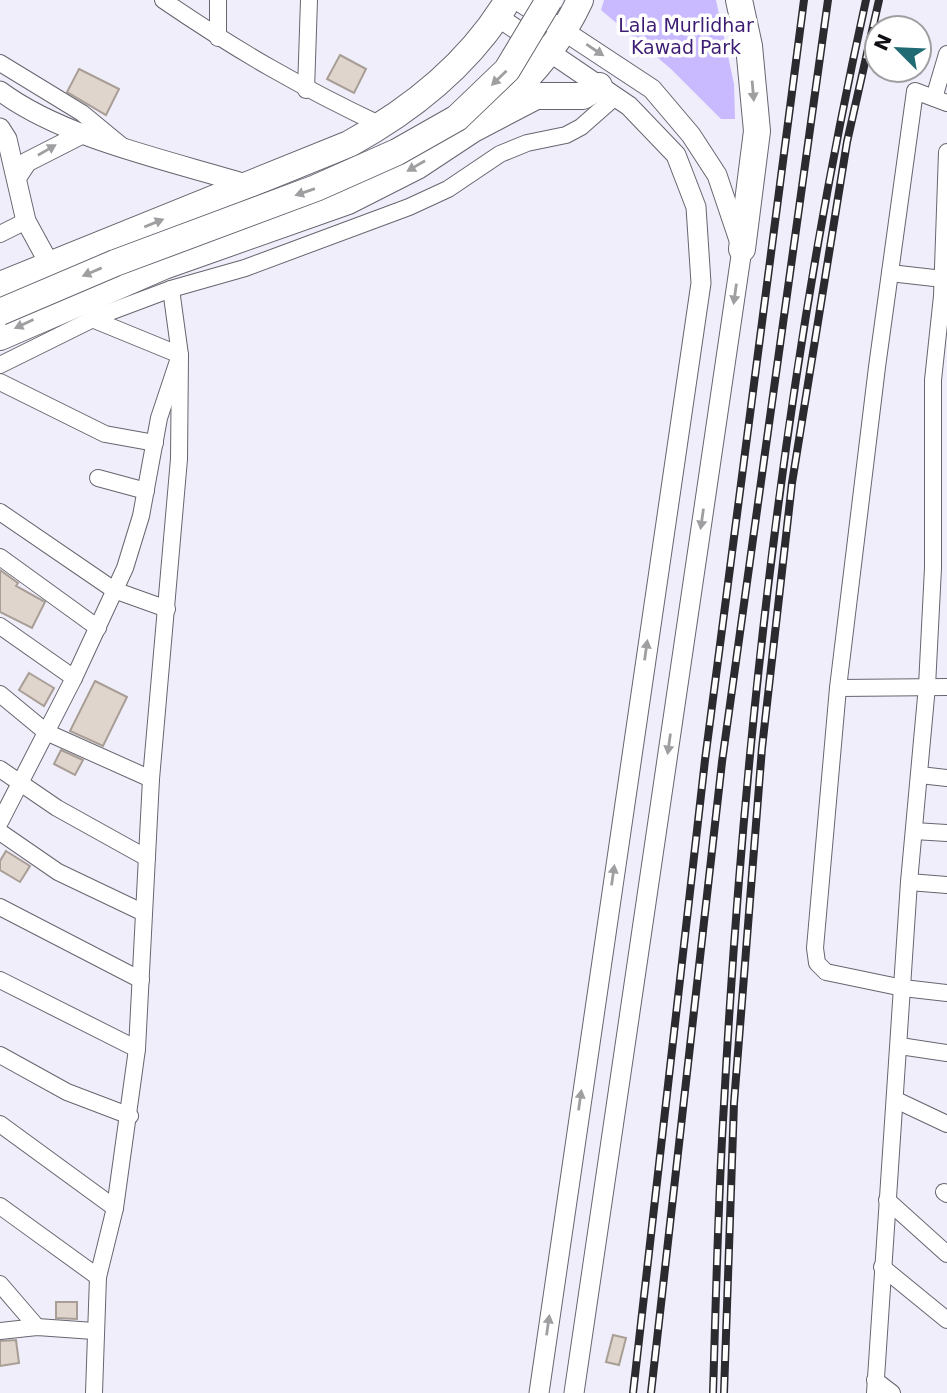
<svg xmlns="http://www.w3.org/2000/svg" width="947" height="1393" viewBox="0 0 947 1393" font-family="'DejaVu Sans',sans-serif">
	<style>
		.green { fill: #c9baff }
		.building { fill: #dfd5cd; stroke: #a89e96; stroke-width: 2 }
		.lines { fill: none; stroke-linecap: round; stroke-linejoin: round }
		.minor-casing { stroke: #67656f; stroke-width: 18 }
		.tertiary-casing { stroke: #67656f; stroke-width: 21 }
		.trunk-casing { stroke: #67656f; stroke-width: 28 }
		.minor { stroke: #fff; stroke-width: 16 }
		.tertiary { stroke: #fff; stroke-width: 19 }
		.trunk { stroke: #fff; stroke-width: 26 }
		.rail-casing { stroke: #2b2a2f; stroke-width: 8 }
		.rail { stroke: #fff; stroke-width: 5; stroke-dasharray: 16; stroke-linecap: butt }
		.trunk-bridge-casing { stroke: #67656f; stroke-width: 28; stroke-linecap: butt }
		.trunk-bridge { stroke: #fff; stroke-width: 26 }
		.oneway { fill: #9f9fa1 }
		.labels { text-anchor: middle; stroke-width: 7; stroke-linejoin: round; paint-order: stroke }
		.park-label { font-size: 19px; fill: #3d1d74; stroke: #fff }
	</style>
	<rect width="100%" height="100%" fill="#f0eefa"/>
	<path class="green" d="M604 0H716L734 84 735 119H721L671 69 601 10Z"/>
	<g class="building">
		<path d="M340 55 366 69 354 93 327 79Z"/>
		<path d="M79 69 119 89 106 115 67 92Z"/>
		<path d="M0 570 18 583 16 586 45 602 32 628 0 612Z"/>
		<path d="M29 673 54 688 44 706 19 690Z"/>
		<path d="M95 681 127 697 103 746 70 731Z"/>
		<path d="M61 750 83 760 75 775 54 764Z"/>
		<path d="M6 851 30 866 20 882 0 870V861Z"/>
		<path d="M56 1302H77V1319L56 1318Z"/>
		<path d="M613 1335 626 1338 619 1365 606 1362Z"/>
		<path d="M16 1340 19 1363 0 1366V1341Z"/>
	</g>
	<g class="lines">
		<defs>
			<g id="minor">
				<path d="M163 0C236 50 302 88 383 126"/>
				<path d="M218 38V0"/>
				<path d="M0 63 82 113 122 146"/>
				<path d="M306 90 309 0"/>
				<path d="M934 98 947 54"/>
				<path d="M947 103 915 91 877 367 838 688 815 948 817 963 826 972 903 988 947 993"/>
				<path d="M0 234 26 221"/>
				<path d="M890 273 943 279"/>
				<path d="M0 365 99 316 171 289 245 268 409 207 448 189 500 154 527 143 566 135 581 127 615 97"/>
				<path d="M0 382 105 434 155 443"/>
				<path d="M98 478 146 491"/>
				<path d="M0 512 114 590 167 609"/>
				<path d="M0 557 98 628"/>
				<path d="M0 626 74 678"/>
				<path d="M838 688 947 687"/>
				<path d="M0 694 46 732 151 779"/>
				<path d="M0 769 57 808 147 858"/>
				<path d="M920 775 947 778"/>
				<path d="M0 822 74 678 125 568 141 516 159 418 180 355 92 319"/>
				<path d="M914 831 947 833"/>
				<path d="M0 832 58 872 142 912"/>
				<path d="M909 882 947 885"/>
				<path d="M0 907 141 980"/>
				<path d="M0 980 137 1049"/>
				<path d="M900 1046 947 1053"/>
				<path d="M0 1055 67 1092 130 1116"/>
				<path d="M896 1100 947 1124"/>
				<path d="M0 1124 115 1208"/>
				<path d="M944 1192 947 1194"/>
				<path d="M887 1200 947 1254"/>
				<path d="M0 1206 98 1277"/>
				<path d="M882 1267 947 1320"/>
				<path d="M0 1284 37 1327"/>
				<path d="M0 1331 37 1327 94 1331"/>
				<path d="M875 1380 892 1393"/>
				<path d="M94 1393 98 1277 115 1208 137 1049 151 779 179 459 180 355 171 289"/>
				<path d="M875 1393 909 882 927 686 933 568V380L942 296 947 152"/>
			</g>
			<g id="tertiary">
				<path d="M517 0 652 89 691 135 717 175 742 249 574 1393"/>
				<path d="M498 17 629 106 676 155 696 207 701 283 539 1393"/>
				<path d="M0 91C64 139 172 161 249 185"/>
				<path d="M0 128 7 139 26 221 50 265"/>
				<path d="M17 177 27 162 84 133"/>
			</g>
			<g id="trunk">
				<path d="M739 0 749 46 757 131 742 249"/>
				<path d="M500 104C534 74 561 41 580 0"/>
				<path d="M0 285 349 144C413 109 470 63 508 0"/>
				<path d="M0 337 164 266 348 201 417 166 473 129 536 96H583L599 86"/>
			</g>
		</defs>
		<use href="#minor" class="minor-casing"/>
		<use href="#tertiary" class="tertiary-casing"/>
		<use href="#trunk" class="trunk-casing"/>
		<use href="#minor" class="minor"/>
		<use href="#tertiary" class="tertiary"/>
		<use href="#trunk" class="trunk"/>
		<defs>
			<g id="rail">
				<path d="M633 1393 705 760 804 0"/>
				<path d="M651 1393 722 762 828 0"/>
				<path d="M713 1393C716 1297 718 1200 724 1104 744 734 786 362 866 0"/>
				<path d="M724 1393 734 1103 762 748 792 483 847 142 879 0"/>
			</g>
		</defs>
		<use href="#rail" class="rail-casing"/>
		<use href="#rail" class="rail"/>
		<defs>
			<path id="trunk-bridge" d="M0 312 115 263 316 188 397 152 457 118 507 70 549 0"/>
		</defs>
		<use href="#trunk-bridge" class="trunk-bridge-casing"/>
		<use href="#trunk-bridge" class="trunk-bridge"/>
	</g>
	<defs><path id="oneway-solid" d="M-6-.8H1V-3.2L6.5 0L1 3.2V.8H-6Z" transform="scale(1.75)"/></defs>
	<g class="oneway">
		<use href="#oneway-solid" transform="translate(595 50) rotate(34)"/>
		<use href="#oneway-solid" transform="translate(499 78) rotate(136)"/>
		<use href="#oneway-solid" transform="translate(753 91) rotate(85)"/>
		<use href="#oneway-solid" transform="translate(47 150) rotate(-30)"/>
		<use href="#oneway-solid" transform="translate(416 166) rotate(150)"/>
		<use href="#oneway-solid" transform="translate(305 192) rotate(161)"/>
		<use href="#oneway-solid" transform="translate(154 223) rotate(-22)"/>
		<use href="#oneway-solid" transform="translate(92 272) rotate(157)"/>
		<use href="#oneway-solid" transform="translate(735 294) rotate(98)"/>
		<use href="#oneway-solid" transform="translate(24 324) rotate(155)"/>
		<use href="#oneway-solid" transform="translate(702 519) rotate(98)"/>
		<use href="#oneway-solid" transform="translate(646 650) rotate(-82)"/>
		<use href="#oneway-solid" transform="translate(669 744) rotate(98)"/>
		<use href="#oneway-solid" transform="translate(613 875) rotate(-82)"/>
		<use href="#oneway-solid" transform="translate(580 1100) rotate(-82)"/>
		<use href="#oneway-solid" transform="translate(548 1325) rotate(-82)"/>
	</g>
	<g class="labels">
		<g class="park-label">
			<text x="686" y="32">Lala Murlidhar<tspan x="686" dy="22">Kawad Park</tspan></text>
		</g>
	</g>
	<g transform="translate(898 49) rotate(294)"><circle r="33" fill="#ffffff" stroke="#9f9fa1" stroke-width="2"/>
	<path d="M0-5L12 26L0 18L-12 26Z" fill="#206a74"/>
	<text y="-10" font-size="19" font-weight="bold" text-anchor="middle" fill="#101014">N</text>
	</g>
</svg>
